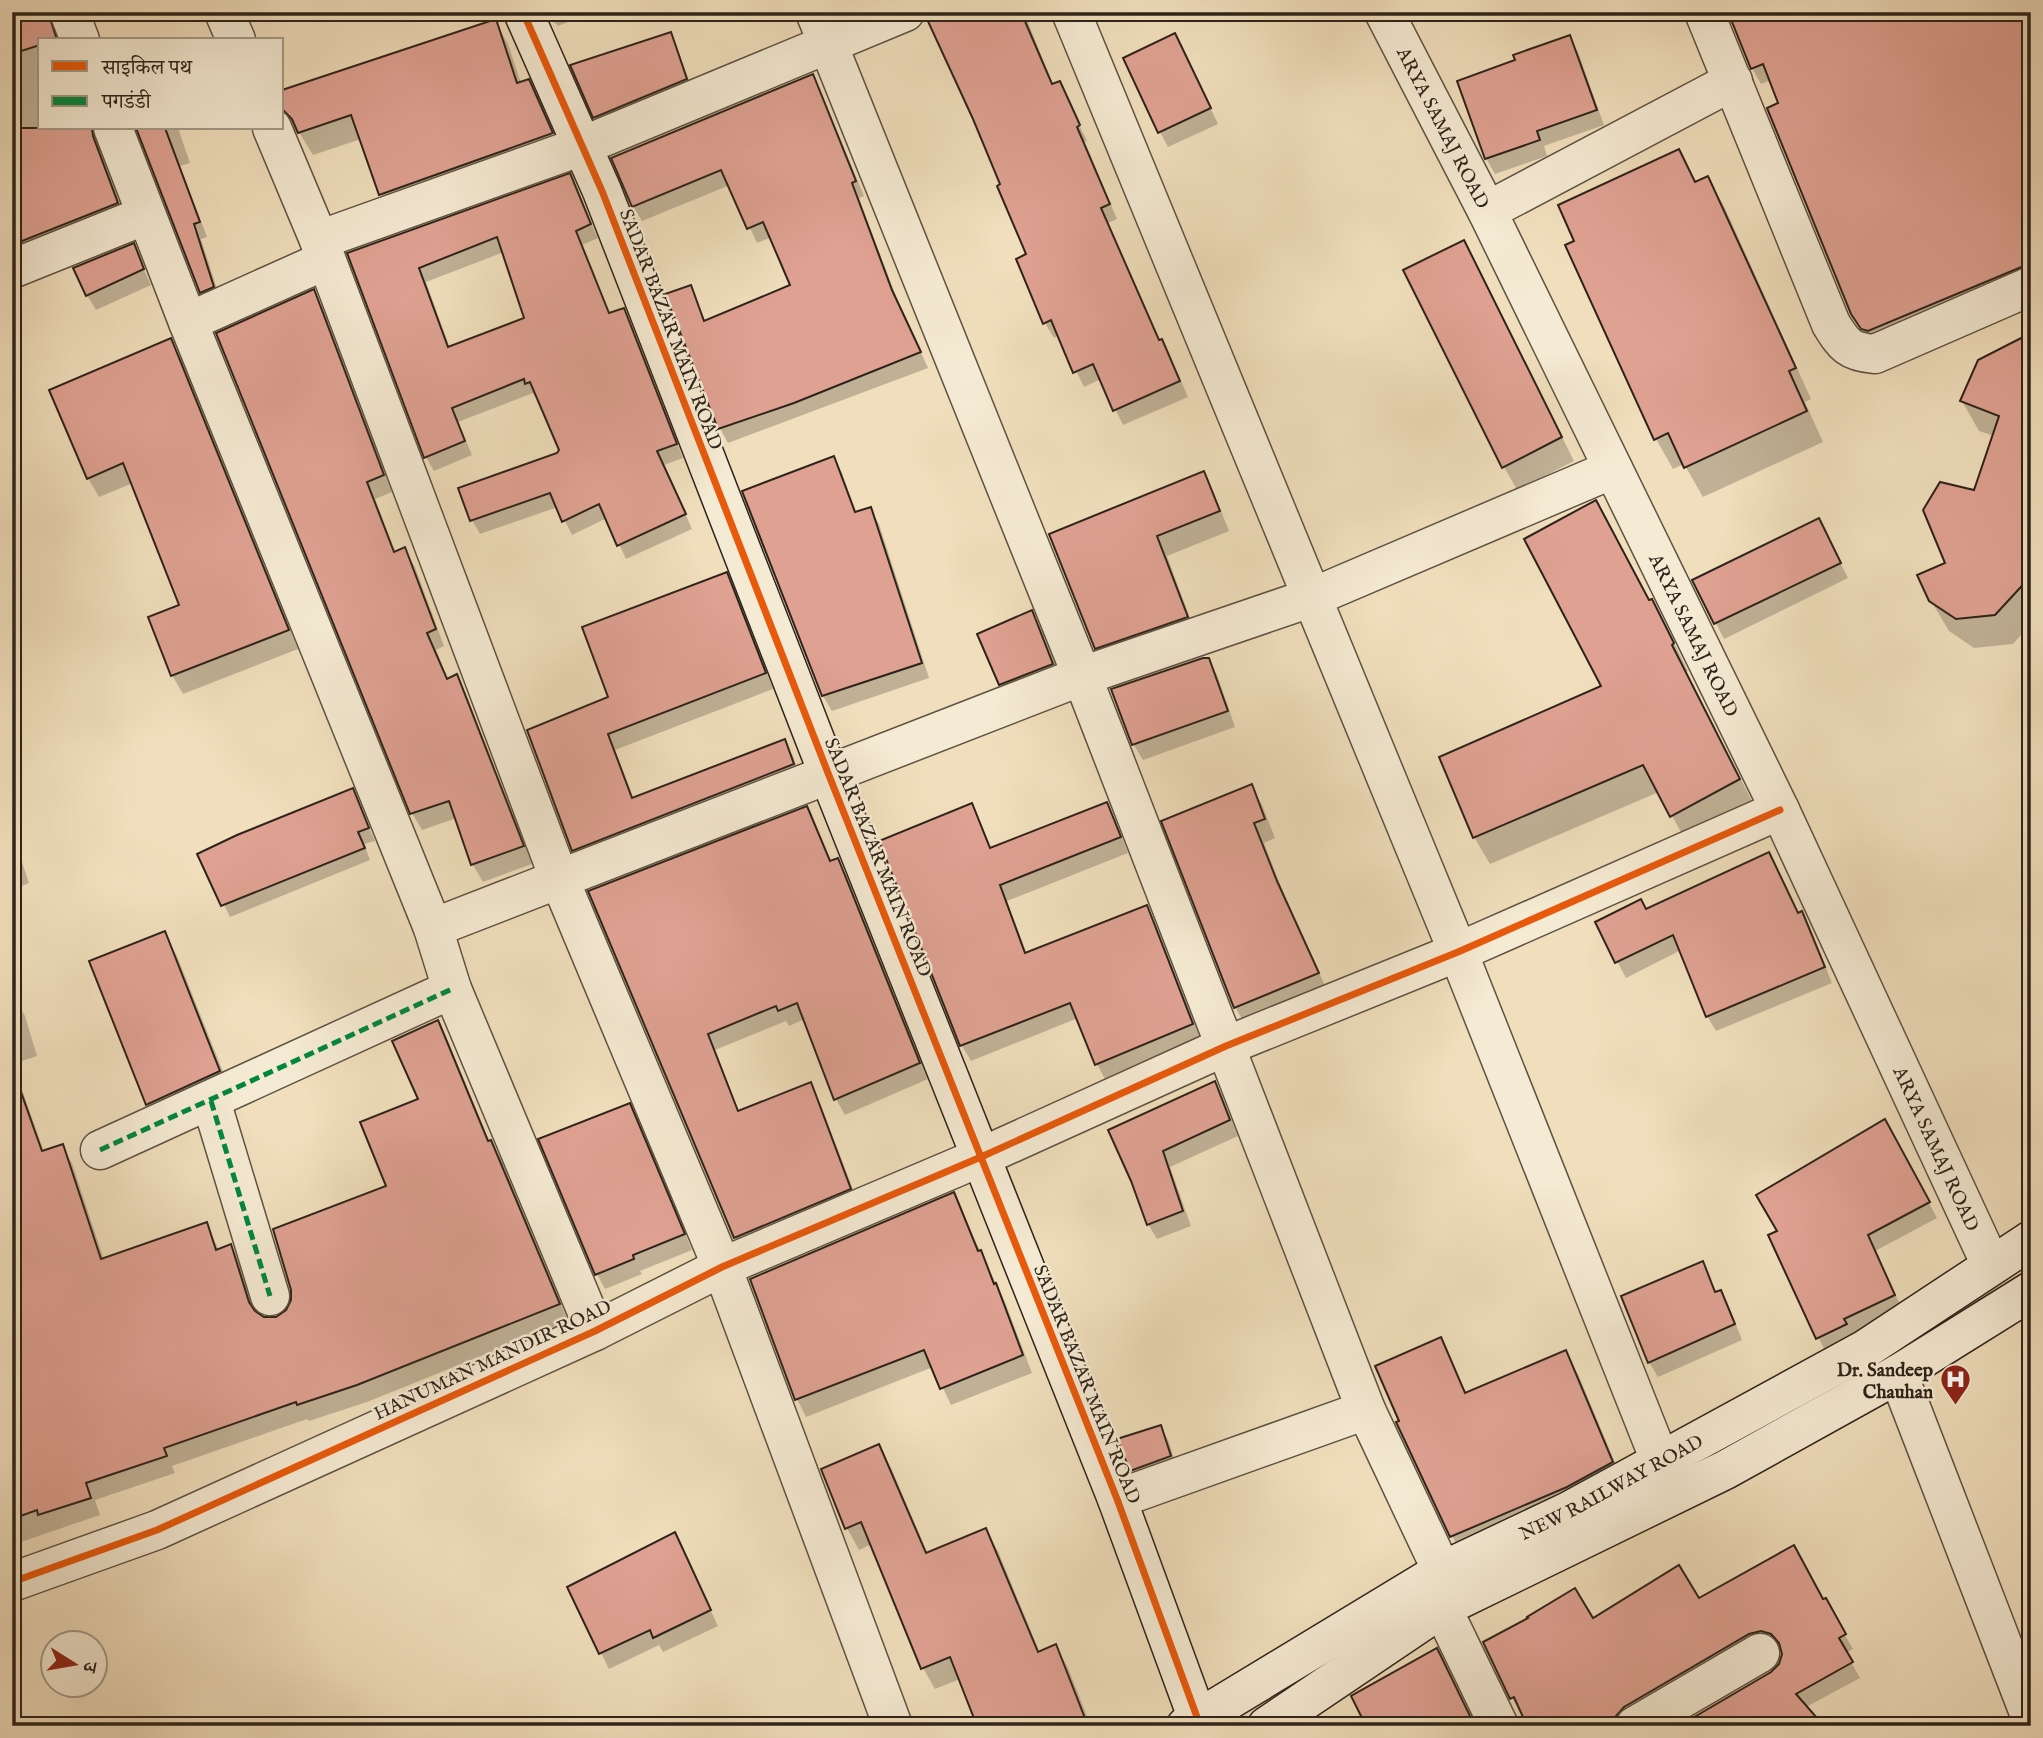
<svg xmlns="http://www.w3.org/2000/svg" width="2043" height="1738" viewBox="0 0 2043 1738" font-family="'IM FELL English','Noto Serif Devanagari',serif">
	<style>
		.shadow { fill: #0003; fill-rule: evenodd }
		.building { fill: #dfa192; stroke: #2e231a; stroke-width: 2; fill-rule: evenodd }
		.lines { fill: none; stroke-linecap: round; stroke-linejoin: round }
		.street-casing { stroke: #5e5242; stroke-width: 41 }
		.secondary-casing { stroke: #2e231a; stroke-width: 41 }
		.street { stroke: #f5ead3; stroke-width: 38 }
		.secondary { stroke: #f5ead3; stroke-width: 38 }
		.quiet { stroke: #00873e; stroke-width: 5; stroke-dasharray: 10 5; stroke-linecap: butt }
		.cycleway-casing { stroke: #f5ead3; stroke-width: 11 }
		.cycleway { stroke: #e8590c; stroke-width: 7 }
		.labels { text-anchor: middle; stroke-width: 5; stroke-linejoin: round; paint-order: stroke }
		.street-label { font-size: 19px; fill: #2e231a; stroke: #f5ead3 }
		.poi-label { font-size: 19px; font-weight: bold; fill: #2e231a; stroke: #f5ead3; text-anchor: end }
	</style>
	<rect width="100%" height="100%" fill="#f0debc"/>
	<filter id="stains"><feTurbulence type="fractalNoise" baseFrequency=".00286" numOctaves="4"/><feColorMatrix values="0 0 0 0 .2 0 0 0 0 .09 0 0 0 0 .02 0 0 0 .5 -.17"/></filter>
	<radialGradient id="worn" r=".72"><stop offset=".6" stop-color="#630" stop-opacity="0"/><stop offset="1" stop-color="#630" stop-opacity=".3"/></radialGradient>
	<g class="shadow">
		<path d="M12 12H53L58 40H40V128H106L99 141 100 151 125 217 12 263Z"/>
		<path d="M544 12H593L558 26Z"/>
		<path d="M941 12H1024L1053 85 1059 83 1087 141 1084 142 1117 219 1108 223 1160 342 1170 356 1188 397 1123 425 1101 379 1084 387 1059 335 1054 338 1045 323 1028 255Z"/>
		<path d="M1730 12H2031V283L1871 343 1852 313 1771 80 1761 84 1752 68Z"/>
		<path d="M495 21 508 44 521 83 528 81 540 102H537L555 142 394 217 381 194 361 139 313 155 300 134 286 129 282 122V92Z"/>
		<path d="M670 34 677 47 693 92 602 130 595 117Z"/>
		<path d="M1569 37 1578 52 1604 125 1544 146 1547 156 1495 174 1486 158 1517 62Z"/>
		<path d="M1183 50 1218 124 1168 147 1160 132Z"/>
		<path d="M812 76 821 91 864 196 859 198 900 307 928 368 728 443 720 428 690 287 706 322 792 286 772 237 757 243 730 185 642 221 633 206Z"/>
		<path d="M138 128H178L190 163 180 166 207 237 201 239 221 301 210 306 202 292Z"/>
		<path d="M1679 151 1697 183 1708 178 1725 208 1811 399 1805 402 1823 442 1703 497 1684 464 1673 469 1656 439 1576 242Z"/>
		<path d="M570 176 598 238 582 245 610 315 623 310 631 324 683 458 664 465 692 529 626 559 607 518 572 535 558 507 480 534 472 520 558 455 561 450 537 396 535 397 533 393 458 422 472 455 434 471 426 457 350 254ZM504 252 527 319 450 348 426 282Z"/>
		<path d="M133 246 151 285 96 310 87 295Z"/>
		<path d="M1476 265 1574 461 1517 490 1504 467Z"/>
		<path d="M313 292 323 308 392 492 375 499 396 553 405 550 415 567 444 646 436 650 448 680 457 677 466 694 532 864 483 882 473 865 457 818 422 830 412 813Z"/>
		<path d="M2031 335V624L2013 644 1974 648 1949 631 1931 601 1975 492 1994 436 1979 431 1962 401Z"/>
		<path d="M170 340 181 359 298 649 183 694 172 675 181 606 133 483 99 497 88 478Z"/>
		<path d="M833 458 842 473 857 514 870 509 879 524 929 678 832 711 823 696Z"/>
		<path d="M1203 474 1214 493 1229 531 1167 556 1197 637 1107 667 1096 648 1051 535Z"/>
		<path d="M1827 536 1848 578 1724 639 1694 580Z"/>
		<path d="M726 574 735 589 773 689 615 750 634 799 784 741 793 756 801 780 582 865 574 850 610 698Z"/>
		<path d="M1652 601 1667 628 1688 671 1686 672 1755 807 1687 843 1659 792 1490 864 1474 837 1604 687Z"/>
		<path d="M1031 612 1040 627 1061 679 1009 699 1001 684Z"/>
		<path d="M1208 659 1217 675 1235 727 1143 760 1134 745 1113 690Z"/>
		<path d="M1251 786 1262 805 1275 838 1264 843 1287 902 1328 992 1246 1026 1235 1007Z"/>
		<path d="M352 790 375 841 364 844 370 860 230 917 199 854Z"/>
		<path d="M1106 804 1115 819 1128 853 1007 901 1027 954 1146 907 1155 922 1201 1040 1105 1079 1097 1064 1078 1018 971 1061 962 1046 881 842 972 805 992 849Z"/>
		<path d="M806 809 831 862 837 860 847 876 928 1079 845 1115 836 1099 805 1019 789 1026 786 1021 715 1050 739 1112 810 1084 819 1100 859 1205 744 1253 735 1237 591 892Z"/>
		<path d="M12 841 19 853 29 883 12 890Z"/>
		<path d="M1646 911 1802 913 1810 928 1832 983 1716 1031 1707 1016 1681 950 1626 978 1597 923Z"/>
		<path d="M164 933 177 956 232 1094 161 1127 148 1104Z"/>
		<path d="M15 998 25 1016 37 1056 13 1064 44 1152 62 1146 72 1163 104 1260 206 1224 219 1250 231 1246 241 1263 256 1314 265 1319 277 1318 287 1313 388 1187 420 1100 437 1022 447 1039 490 1143 501 1159 568 1321 367 1402 309 1421 307 1419 172 1466 175 1473 95 1500 100 1515 12 1545V999Z"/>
		<path d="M1215 1083 1223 1098 1238 1136 1170 1167 1191 1226 1157 1239 1148 1224 1133 1181Z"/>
		<path d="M629 1105 638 1120 692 1250 640 1271 642 1274 605 1289 597 1274Z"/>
		<path d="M1893 1136 1937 1218 1875 1251 1903 1311 1851 1334 1854 1340 1826 1353 1770 1236 1779 1231Z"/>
		<path d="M953 1195 1005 1302 1032 1373 951 1405 933 1367 806 1417 797 1399 752 1280Z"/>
		<path d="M1702 1263 1717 1293 1720 1292 1729 1307 1742 1340 1658 1377 1649 1362Z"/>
		<path d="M1440 1339 1467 1394 1565 1352 1578 1374 1624 1484 1464 1558 1452 1536Z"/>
		<path d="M1160 1427 1169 1442 1178 1472 1140 1486 1131 1471Z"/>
		<path d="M878 1446 891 1468 928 1554 985 1530 998 1551 1040 1653 1056 1647 1068 1668 1091 1726H979L960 1679 935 1689 923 1668 872 1544 859 1550 847 1528Z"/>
		<path d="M674 1534 718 1626 663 1652 659 1645 609 1669 569 1588Z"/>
		<path d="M1698 1600H1825L1853 1649 1846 1653 1860 1678 1806 1707 1773 1673 1781 1664 1783 1651 1768 1646 1628 1726H1529L1522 1712 1520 1713 1512 1698 1485 1643Z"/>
		<path d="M1444 1664 1474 1726H1368Z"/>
	</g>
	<g class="building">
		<path d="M12 12H48L57 40H40V45L12 54Z"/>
		<path d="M926 12H1021L1052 84 1060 81 1080 125 1077 127 1110 204 1101 208 1159 340 1162 339 1180 381 1113 411 1093 364 1073 373 1051 320 1043 324 1016 259 1026 254 997 186 1000 184 973 119 926 17Z"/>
		<path d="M1728 12H2031V263L1868 331 1861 329 1851 314 1767 108 1778 103 1763 64 1751 69Z"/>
		<path d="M496 19 517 83 529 79 553 133 379 195 351 115 298 133 292 119 282 109V90Z"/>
		<path d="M671 32 687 79 593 118 570 65Z"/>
		<path d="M1175 33 1211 108 1158 133 1123 58Z"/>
		<path d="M1570 35 1597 110 1537 131 1540 140 1485 159 1457 81 1515 60 1513 55Z"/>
		<path d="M813 74 856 181 852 183 892 290 921 352 794 403 718 429 665 294 691 285 704 321 790 285 763 222 747 229 721 170 632 207 611 158Z"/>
		<path d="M12 128H92L93 136 118 203 12 245Z"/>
		<path d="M136 128H165L200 222 194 224 214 287 200 293Z"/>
		<path d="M1679 149 1695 182 1708 176 1796 368 1789 371 1807 411 1684 468 1668 433 1654 440 1565 245 1574 241 1558 205Z"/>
		<path d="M570 173 591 224 576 231 609 313 624 308 677 444 657 451 686 514 617 546 599 504 562 522 550 493 470 521 458 488 557 453 559 450 530 382 525 384 524 379 452 408 465 441 424 458 347 253ZM497 237 524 318 448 347 419 268Z"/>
		<path d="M1464 240 1562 437 1502 468 1403 270Z"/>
		<path d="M134 243 144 269 86 296 73 268Z"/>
		<path d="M314 289 384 475 367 482 394 552 405 547 436 629 427 633 447 679 457 674 524 846 471 865 449 801 410 814 216 333Z"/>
		<path d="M2031 333V576L1995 615 1956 619 1929 601 1917 575 1945 563 1923 510 1940 482 1974 490 1999 416 1960 401 1978 360Z"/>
		<path d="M171 338 289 630 171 676 148 617 179 605 123 463 87 479 49 390Z"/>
		<path d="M834 456 855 512 871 507 922 663 822 696 742 491Z"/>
		<path d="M1204 471 1220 511 1157 536 1188 617 1095 649 1049 534Z"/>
		<path d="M1596 500 1649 600 1652 599 1674 643 1672 645 1740 779 1670 817 1643 765 1473 838 1439 757 1601 686 1524 539Z"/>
		<path d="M1819 518 1841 563 1714 624 1692 580Z"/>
		<path d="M727 572 766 673 608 734 632 798 785 739 794 764 572 851 527 730 608 697 582 627Z"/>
		<path d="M1032 610 1053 664 999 685 977 634Z"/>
		<path d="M1203 658H1209L1228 711 1132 745 1111 689Z"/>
		<path d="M1252 784 1265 819 1254 823 1277 881 1319 973 1234 1008 1161 821Z"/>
		<path d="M353 788 369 828 358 832 365 848 221 906 197 854 237 835Z"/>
		<path d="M1107 802 1121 837 1000 885 1025 953 1147 905 1193 1024 1095 1065 1070 1003 960 1046 879 841 972 803 990 848Z"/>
		<path d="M807 806 830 861 838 858 920 1063 834 1100 797 1003 778 1011 776 1006 708 1034 738 1111 811 1082 851 1189 734 1238 588 891Z"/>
		<path d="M1769 852 1798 913 1802 911 1825 967 1706 1017 1673 935 1615 963 1595 922 1641 899 1646 909Z"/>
		<path d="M165 931 220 1071 146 1105 89 961Z"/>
		<path d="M438 1020 488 1141 491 1140 560 1304 357 1385 297 1405 296 1402 164 1448 167 1456 86 1483 91 1498 38 1515 37 1510 12 1519V1082L17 1081 42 1151 63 1144 101 1259 207 1222 216 1250 231 1244 249 1302 255 1311 264 1317H276L286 1310 291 1300V1290L273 1229 386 1186 360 1122 418 1099 392 1041Z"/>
		<path d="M1215 1081 1230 1120 1163 1151 1183 1211 1147 1225 1131 1181 1108 1130Z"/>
		<path d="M630 1103 685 1234 633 1255 634 1259 595 1275 538 1139Z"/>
		<path d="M1885 1119 1930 1202 1868 1235 1895 1295 1844 1319 1847 1324 1816 1339 1768 1235 1777 1231 1756 1195Z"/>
		<path d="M954 1192 978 1251 981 1250 994 1284 996 1283 1023 1355 940 1389 924 1350 795 1400 750 1279Z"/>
		<path d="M1703 1261 1715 1292 1721 1290 1735 1324 1648 1363 1621 1296Z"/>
		<path d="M1441 1337 1465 1393 1566 1350 1613 1462 1567 1487 1450 1537 1396 1422 1399 1421 1375 1366Z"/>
		<path d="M1161 1425 1171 1456 1130 1471 1117 1439Z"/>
		<path d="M879 1444 926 1553 986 1528 1038 1652 1056 1644 1088 1726H977L950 1657 921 1669 861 1522 845 1529 821 1469Z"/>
		<path d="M675 1532 711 1610 653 1638 650 1630 599 1654 567 1587Z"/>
		<path d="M1794 1545 1823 1599 1826 1598 1846 1634 1839 1638 1853 1662 1796 1694 1824 1726H1679L1771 1672 1779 1664 1782 1654 1779 1643 1771 1634 1761 1631 1749 1634 1624 1707 1616 1716 1613 1726H1527L1514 1697 1510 1699 1483 1642 1528 1618 1527 1617 1575 1588 1593 1618 1679 1565 1699 1598Z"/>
		<path d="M1437 1648 1471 1718 1455 1726H1366L1351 1696Z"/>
	</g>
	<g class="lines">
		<defs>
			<g id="street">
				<path d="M69 12 80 40"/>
				<path d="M224 12 236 40"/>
				<path d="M815 12 1082 676 1366 1410 1442 1571"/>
				<path d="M1071 12 1458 952 1661 1463"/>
				<path id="s1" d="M1384 12 1487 211 1780 810 1991 1265"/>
				<path d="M1704 12 1831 324C1844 345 1849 352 1875 354L2031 286"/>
				<path d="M113 128 188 322 433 928 452 989 595 1331"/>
				<path d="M272 128 319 240 559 878 722 1267 893 1726"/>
				<path d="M1487 211 1733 81"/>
				<path d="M319 240 582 146 905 12"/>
				<path d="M12 269 146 215"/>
				<path d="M188 322 326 260"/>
				<path d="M433 928 1082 676 1313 597 1613 469"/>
				<path d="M211 1101 270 1296"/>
				<path d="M100 1150 452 989"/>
				<path d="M1898 1374 2031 1718"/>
				<path d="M1117 1499 1366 1410"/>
				<path d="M12 1582 157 1530 595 1331 722 1267 981 1157 1226 1046 1458 952 1780 810"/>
				<path d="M1442 1608 1499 1726"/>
				<path d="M1635 1726 1760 1653"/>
			</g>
			<g id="secondary">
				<path d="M523 12 602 191 828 773 1117 1499 1197 1717"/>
				<path id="s2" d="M1186 1726 1442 1571 1569 1511 1864 1350 2031 1240"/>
				<path d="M1267 1726 1442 1608 1725 1470 1898 1374 2031 1291"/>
			</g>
		</defs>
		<use href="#street" class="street-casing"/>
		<use href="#secondary" class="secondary-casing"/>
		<use href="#street" class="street"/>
		<use href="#secondary" class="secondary"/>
		<g class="quiet">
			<path d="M211 1101 270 1296"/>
			<path d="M100 1150 452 989"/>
		</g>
		<defs>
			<g id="cycleway">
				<path d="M523 12 602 191 828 773 1117 1499 1197 1717"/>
				<path d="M12 1582 157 1530 595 1331 722 1267 981 1157 1226 1046 1458 952 1780 810"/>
			</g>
		</defs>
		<use href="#cycleway" class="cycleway-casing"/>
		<use href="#cycleway" class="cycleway"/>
	</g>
	<defs>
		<symbol id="hospital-pin" viewBox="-11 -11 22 30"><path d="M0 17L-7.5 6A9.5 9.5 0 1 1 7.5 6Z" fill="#8f2418" stroke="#f5ead3"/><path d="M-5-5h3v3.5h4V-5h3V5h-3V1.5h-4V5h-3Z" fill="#fff"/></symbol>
	</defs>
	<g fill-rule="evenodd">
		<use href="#hospital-pin" x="1938" y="1362" width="35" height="47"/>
	</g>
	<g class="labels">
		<g class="street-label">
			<text dy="7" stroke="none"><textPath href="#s1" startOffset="130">ARYA SAMAJ ROAD</textPath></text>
			<text transform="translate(672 329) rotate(69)" y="7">SADAR BAZAR MAIN ROAD</text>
			<text dy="7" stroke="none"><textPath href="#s1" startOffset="696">ARYA SAMAJ ROAD</textPath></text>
			<text transform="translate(879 857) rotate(68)" y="7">SADAR BAZAR MAIN ROAD</text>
			<text dy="7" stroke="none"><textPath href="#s1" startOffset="1264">ARYA SAMAJ ROAD</textPath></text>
			<text transform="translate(492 1359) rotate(-25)" y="7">HANUMAN MANDIR ROAD</text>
			<text transform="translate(1088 1384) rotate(68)" y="7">SADAR BAZAR MAIN ROAD</text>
			<text dy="7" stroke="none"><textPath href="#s2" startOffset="488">NEW RAILWAY ROAD</textPath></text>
		</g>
		<g class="poi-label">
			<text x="1933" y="1376">Dr. Sandeep<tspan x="1933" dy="22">Chauhan</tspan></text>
		</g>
	</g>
	<rect width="2043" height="1738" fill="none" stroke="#f0debc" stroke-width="42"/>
	<rect x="14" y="14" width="2015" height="1710" fill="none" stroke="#2e231a" stroke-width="3.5"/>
	<rect x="21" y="21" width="2001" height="1696" fill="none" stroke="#2e231a" stroke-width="2"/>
	<rect x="38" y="38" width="245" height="91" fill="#f5ead3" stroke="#a59a89" stroke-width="2"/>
	<rect x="52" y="61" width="35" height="10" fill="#e8590c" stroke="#a59a89" stroke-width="2"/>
	<text x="102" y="74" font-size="21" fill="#2e231a">साइकिल पथ</text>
	<rect x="52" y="96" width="35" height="10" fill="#00873e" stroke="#a59a89" stroke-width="2"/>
	<text x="102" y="108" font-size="21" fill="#2e231a">पगडंडी</text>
	<g transform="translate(74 1664) rotate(101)"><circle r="33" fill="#f5ead3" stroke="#a59a89" stroke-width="2"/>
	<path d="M0-5L12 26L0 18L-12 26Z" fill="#8f2418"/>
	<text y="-10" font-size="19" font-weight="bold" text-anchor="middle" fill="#2e231a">उ</text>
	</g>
	<rect width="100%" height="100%" filter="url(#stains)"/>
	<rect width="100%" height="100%" fill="url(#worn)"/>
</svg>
